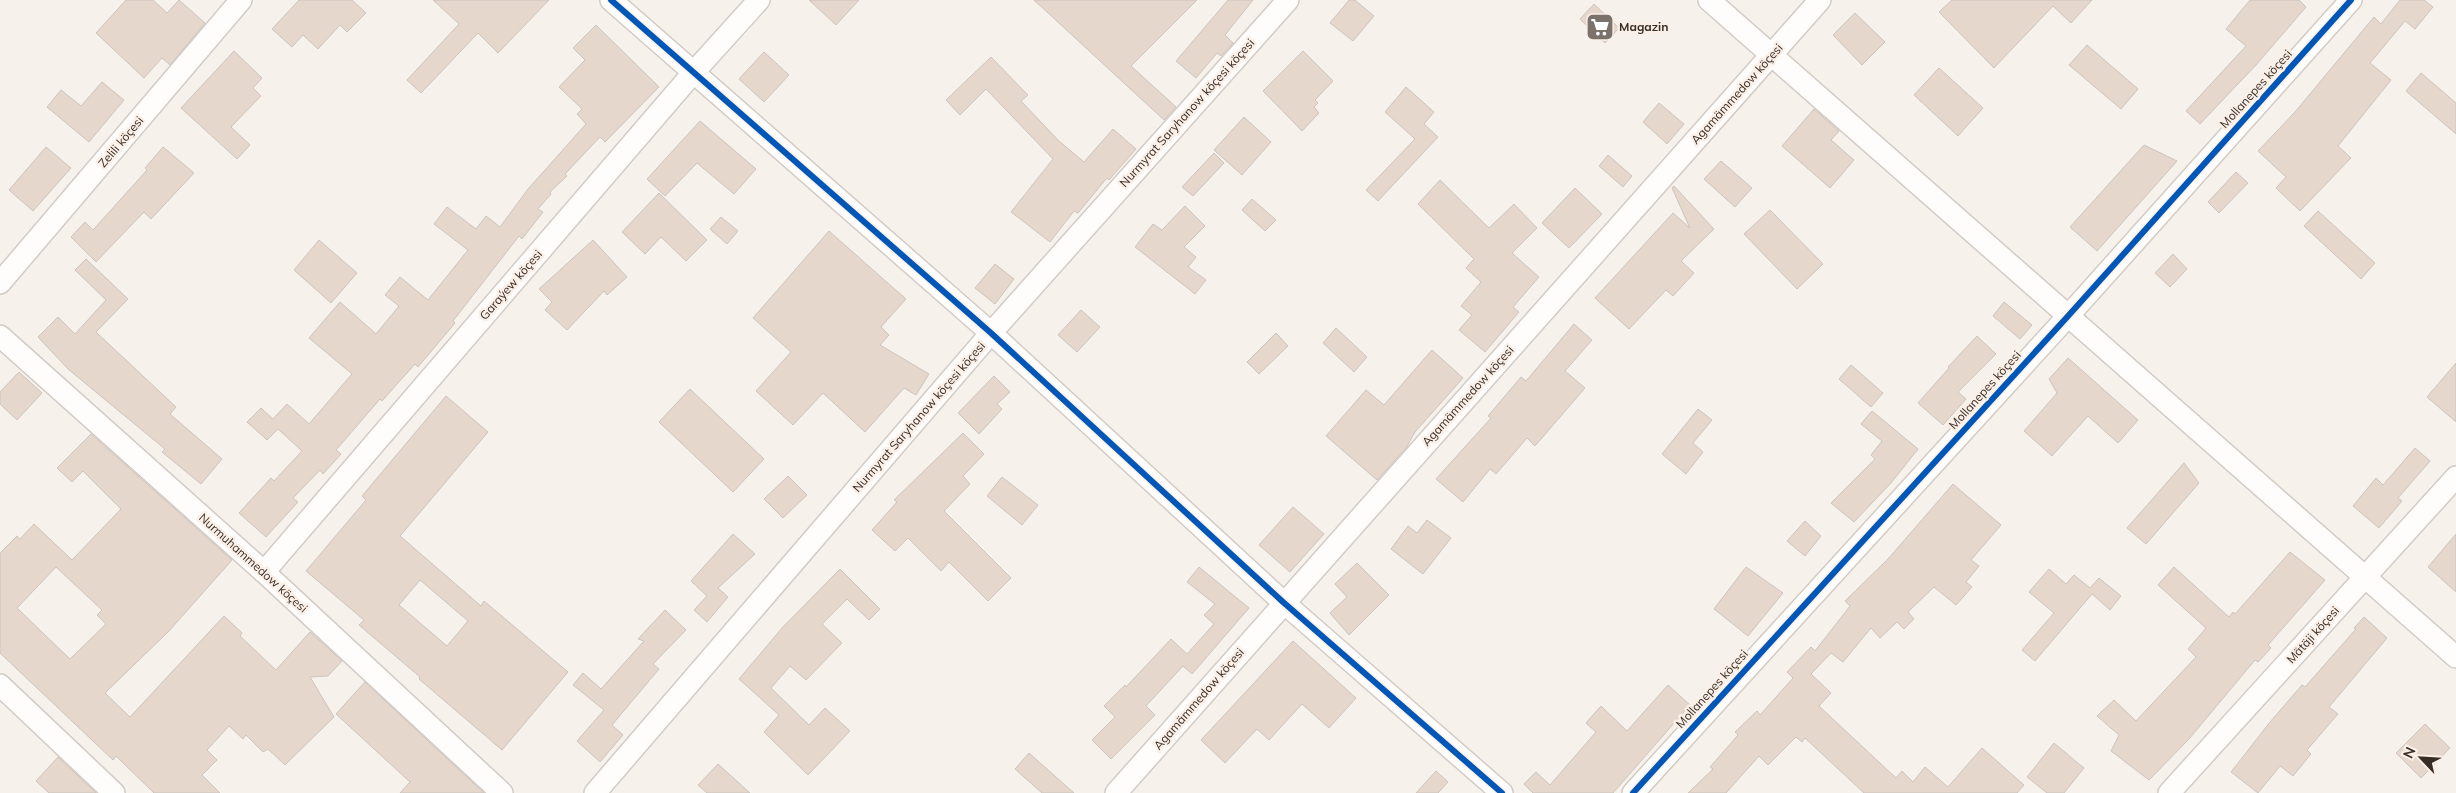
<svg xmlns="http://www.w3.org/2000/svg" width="2456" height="793" viewBox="0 0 2456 793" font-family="Mulish,sans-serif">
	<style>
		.building { fill: #e5d7cc; stroke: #ccc4be; fill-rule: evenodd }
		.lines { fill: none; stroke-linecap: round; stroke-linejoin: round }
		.minor-casing { stroke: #d3cbc5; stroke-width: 24 }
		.minor { stroke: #fefdfc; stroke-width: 21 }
		.cycleway-casing { stroke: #fbf0e8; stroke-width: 9 }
		.cycleway { stroke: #0057b8; stroke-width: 6 }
		.labels { text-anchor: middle; stroke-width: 5; stroke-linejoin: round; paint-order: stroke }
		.poi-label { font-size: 12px; font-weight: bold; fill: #382d26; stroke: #fbf0e8; text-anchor: start }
		.street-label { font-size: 12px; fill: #382d26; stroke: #fbf0e8 }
	</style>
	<rect width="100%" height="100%" fill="#f7f1ec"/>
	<g class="building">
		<path d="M126 0H153L167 13 179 0 205 23 170 65 162 58 144 78 96 33Z"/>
		<path d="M299 0H352L366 13 347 32 340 25 318 49 303 35 292 47 272 29Z"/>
		<path d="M433 0H549L498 53 478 33 421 93 407 80 459 24Z"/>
		<path d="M809 0H859L836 25Z"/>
		<path d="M1034 0H1197L1131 66 1176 107 1164 120Z"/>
		<path d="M1228 0H1253L1225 35 1233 43 1221 56 1217 53 1196 78 1176 61Z"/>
		<path d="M1349 0H1355L1374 16 1353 41 1330 23Z"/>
		<path d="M1952 0H2092L2071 23 2053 6 1994 68 1939 12Z"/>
		<path d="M2250 0H2299L2306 7 2256 65 2200 124 2186 111 2246 46 2226 29Z"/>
		<path d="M2400 0H2424L2433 7 2415 29 2405 21 2370 63 2391 80 2338 146 2351 158 2300 211 2276 188 2286 177 2258 151 2295 112 2374 17 2381 24Z"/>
		<path d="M1594 4 1619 28 1605 43 1580 19Z"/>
		<path d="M1855 13 1885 42 1862 65 1833 35Z"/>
		<path d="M596 25 659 87 605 142 600 137 565 174 567 176 550 192 551 194 538 209 543 212 522 239 519 236 453 321 455 323 418 367 415 364 382 401 380 399 336 450 341 454 323 474 320 470 293 498 298 502 266 537 239 513 271 478 274 481 302 451 278 429 267 440 247 422 261 408 273 419 287 404 309 424 352 374 309 338 340 302 376 334 399 306 385 295 400 277 428 300 468 250 434 224 447 207 476 229 486 216 500 227 528 189 586 124 577 114 582 109 559 87 585 60 573 48Z"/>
		<path d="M2087 45 2138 89 2121 109 2069 65Z"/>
		<path d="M234 51 262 78 253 88 261 96 231 127 250 145 237 159 181 108Z"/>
		<path d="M1303 51 1333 81 1315 100 1318 103 1314 107 1319 113 1302 131 1263 91Z"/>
		<path d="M764 52 789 75 764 102 739 79Z"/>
		<path d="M991 57 1028 95 1021 101 1059 141 1084 162 1113 129 1136 149 1109 180 1107 178 1078 213 1074 211 1050 242 1011 212 1053 159 986 89 960 115 946 100Z"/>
		<path d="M1939 68 1983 108 1958 136 1914 95Z"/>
		<path d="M2421 73 2456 103V134L2406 91Z"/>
		<path d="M102 82 124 100 89 142 47 107 61 90 81 106Z"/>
		<path d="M1406 87 1434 112 1424 124 1438 137 1378 201 1366 190 1415 139 1385 112Z"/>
		<path d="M1659 103 1684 124 1667 144 1643 122Z"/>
		<path d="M1814 109 1839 131 1831 140 1854 160 1830 188 1782 146Z"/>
		<path d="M1244 117 1271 142 1242 175 1214 150Z"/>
		<path d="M700 121 756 169 734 194 697 163 665 196 647 179Z"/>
		<path d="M2144 145 2177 161 2097 251 2070 227Z"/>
		<path d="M46 147 71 168 33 211 9 190Z"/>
		<path d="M163 147 194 173 151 219 144 212 96 262 71 237 85 222 93 230 147 170 145 168Z"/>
		<path d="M1214 153 1224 163 1193 196 1182 187Z"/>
		<path d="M1608 155 1632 176 1623 187 1599 166Z"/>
		<path d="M1721 161 1752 188 1735 207 1704 179Z"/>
		<path d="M2236 172 2248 183 2219 213 2208 202Z"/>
		<path d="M1440 180 1489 228 1514 204 1537 228 1512 253 1539 277 1513 307 1519 312 1485 352 1459 330 1472 315 1461 306 1481 282 1466 268 1474 259 1418 204Z"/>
		<path d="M1674 186 1714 229 1681 261 1694 273 1673 296 1666 290 1629 329 1595 298 1673 213 1690 228 1672 188Z"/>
		<path d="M1575 188 1602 214 1569 248 1542 223Z"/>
		<path d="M659 193 707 240 686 261 661 237 645 254 622 232Z"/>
		<path d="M1252 199 1276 220 1265 231 1242 210Z"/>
		<path d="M1185 206 1205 226 1184 247 1196 257 1188 267 1206 280 1195 294 1135 247 1153 224 1162 230Z"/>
		<path d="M1770 210 1823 264 1797 289 1744 234Z"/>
		<path d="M2318 211 2375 263 2361 279 2304 226Z"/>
		<path d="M721 217 738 231 727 244 710 229Z"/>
		<path d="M829 231 906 299 881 327 889 335 880 345 929 374 916 395 904 388 865 432 823 393 793 425 756 391 791 352 753 318Z"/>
		<path d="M319 240 357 273 331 303 294 270Z"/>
		<path d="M593 240 627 277 607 295 604 291 567 330 545 310 552 302 539 289Z"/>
		<path d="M2173 254 2187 269 2170 287 2155 273Z"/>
		<path d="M86 259 128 299 96 332 176 407 170 414 222 459 201 484 162 452 165 449 68 369 38 337 58 317 75 334 106 300 75 270Z"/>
		<path d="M995 264 1014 279 995 304 975 288Z"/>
		<path d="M2004 302 2032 325 2020 339 1993 316Z"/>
		<path d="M1081 310 1100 327 1077 352 1058 335Z"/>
		<path d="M1574 324 1592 340 1565 371 1585 388 1535 446 1527 438 1496 474 1490 469 1463 502 1436 479 1491 418 1488 416 1521 377 1526 381Z"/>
		<path d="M1336 328 1367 357 1354 372 1323 343Z"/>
		<path d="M1276 333 1288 346 1259 374 1247 362Z"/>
		<path d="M1977 336 1996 354 1958 392 1966 399 1943 425 1918 403 1949 368 1948 367Z"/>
		<path d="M1432 350 1463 378 1415 432 1406 448 1377 480 1326 436 1366 390 1384 405Z"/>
		<path d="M2068 358 2138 420 2118 443 2088 416 2052 456 2024 431 2057 393 2049 379Z"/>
		<path d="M2456 363V422L2427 397Z"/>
		<path d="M1851 365 1883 393 1871 407 1839 379Z"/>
		<path d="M19 372 42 393 17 420 0 404V392Z"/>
		<path d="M994 376 1010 392 997 404 1002 409 979 434 958 413Z"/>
		<path d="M690 389 764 459 733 492 659 422Z"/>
		<path d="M446 396 488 432 400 536 481 606 484 601 568 672 502 750 419 679 420 677 359 625 364 620 306 571 366 500 362 496ZM420 580 468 621 447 646 399 605Z"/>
		<path d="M1698 409 1712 420 1693 443 1703 452 1686 474 1662 454Z"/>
		<path d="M1872 411 1918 449 1891 483 1854 522 1831 503 1875 459 1871 455 1882 441 1861 424Z"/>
		<path d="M963 433 984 454 963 476 970 484 944 511 1011 578 988 601 949 562 941 571 908 538 895 551 872 530 897 502 894 500Z"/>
		<path d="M91 434 232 560 169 631 105 693 130 717 224 616 242 633 240 636 276 670 310 632 342 661 328 676 310 677 334 717 285 765 268 749 263 752 246 735 243 739 229 726 207 750 217 760 202 775 220 793H154L116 756 113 760 0 653V553L17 536 20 539 34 524 72 560 121 509 83 471 72 482 57 468ZM56 567 102 610 97 615 106 624 70 659 17 608Z"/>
		<path d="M2415 448 2430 461 2398 498 2402 501 2379 528 2353 506 2376 478 2383 485Z"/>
		<path d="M2184 463 2199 483 2146 544 2127 528Z"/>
		<path d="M788 476 807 495 783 518 764 499Z"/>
		<path d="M1002 477 1038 505 1022 525 987 496Z"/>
		<path d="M1953 484 2001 525 1971 560 1979 566 1966 582 1972 587 1956 605 1934 587 1908 612 1914 619 1904 629 1897 622 1880 638 1871 628 1843 662 1831 653 1811 674 1831 693 1819 706 1896 778 1902 771 1913 782 1925 767 1948 787 1982 748 2024 785 2017 793H1864L1805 738 1802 742 1796 737 1768 765 1759 756 1726 793H1688L1713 769 1710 767 1738 735 1735 732 1757 711 1760 715 1793 678 1787 672 1811 647 1815 651 1850 606 1845 601 1888 559Z"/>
		<path d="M1293 507 1324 534 1290 572 1259 545Z"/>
		<path d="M1427 520 1451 538 1423 574 1391 549 1408 526 1417 533Z"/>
		<path d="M1805 521 1821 536 1805 556 1787 541Z"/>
		<path d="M733 534 755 554 718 588 728 597 707 622 694 610 707 596 691 581Z"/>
		<path d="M2456 534V592L2428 567Z"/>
		<path d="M2290 552 2325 580 2268 645 2271 648 2258 662 2255 660 2189 739 2149 780 2111 751 2119 735 2097 716 2114 700 2136 721 2196 657 2188 649 2206 628 2158 585 2174 567 2229 617 2233 612 2235 614Z"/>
		<path d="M1357 563 1389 595 1349 635 1330 613 1347 597 1335 584Z"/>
		<path d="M1199 567 1249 608 1192 674 1183 666 1146 706 1155 715 1111 759 1092 740 1115 717 1104 706 1125 685 1126 687 1171 639 1187 654 1214 624 1204 615 1215 604 1187 582Z"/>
		<path d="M1746 567 1783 593 1748 636 1714 609Z"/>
		<path d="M840 569 880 609 869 620 847 599 822 624 842 643 806 680 790 666 771 688 809 725 825 708 850 731 808 775 764 732 779 715 739 679 782 628Z"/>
		<path d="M2049 569 2066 584 2074 575 2090 588 2099 578 2121 596 2110 610 2092 594 2035 661 2022 650 2054 613 2029 592Z"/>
		<path d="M665 610 686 630 653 664 659 669 612 725 623 735 600 762 577 741 604 710 573 685 583 673 601 689 644 641 638 639Z"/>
		<path d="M2364 617 2387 638 2329 707 2338 714 2307 750 2311 754 2293 776 2280 766 2258 793 2231 772 2270 722 2302 685 2305 687 2356 629 2354 628Z"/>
		<path d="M1293 641 1356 698 1329 728 1302 704 1269 740 1257 729 1225 763 1201 740Z"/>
		<path d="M365 682 484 793H400L410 782 336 714Z"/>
		<path d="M1668 685 1690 705 1613 793H1533L1524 784 1536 772 1550 785 1596 732 1586 723 1601 706 1627 731Z"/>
		<path d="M2425 724 2450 748 2421 778 2396 753Z"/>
		<path d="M2054 743 2084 768 2064 793H2047L2027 777Z"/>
		<path d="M1029 753 1074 793H1042L1015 769Z"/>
		<path d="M58 757 96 793H49L36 781Z"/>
		<path d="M718 764 750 793H707L698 785Z"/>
		<path d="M1436 771 1448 782 1438 793H1416Z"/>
	</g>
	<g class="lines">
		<defs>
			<g id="minor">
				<path d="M611 0 991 333 1283 602 1502 793"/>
				<path d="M1709 0 2456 657"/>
				<path d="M0 283 241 0"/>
				<path d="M0 336 264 572 502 793"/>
				<path d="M264 572 693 73 759 0"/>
				<path d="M0 685 114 793"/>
				<path d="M595 793 991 333 1288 0"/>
				<path d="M1116 793 1820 0"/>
				<path d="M1633 793 2069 315 2351 0"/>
				<path d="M2169 793 2456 477"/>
			</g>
		</defs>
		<use href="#minor" class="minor-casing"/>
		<use href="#minor" class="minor"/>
		<defs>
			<g id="cycleway">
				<path d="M611 0 991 333 1283 602 1502 793"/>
				<path d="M1633 793 2069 315 2351 0"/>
			</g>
		</defs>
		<use href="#cycleway" class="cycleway-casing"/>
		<use href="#cycleway" class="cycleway"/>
	</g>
	<defs>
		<symbol id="supermarket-square" viewBox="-11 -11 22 22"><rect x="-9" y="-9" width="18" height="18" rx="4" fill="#7b726b" stroke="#fbf0e8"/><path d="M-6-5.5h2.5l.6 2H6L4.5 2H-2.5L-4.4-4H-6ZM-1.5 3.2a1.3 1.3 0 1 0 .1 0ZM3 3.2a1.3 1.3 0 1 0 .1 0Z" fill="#fff"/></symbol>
	</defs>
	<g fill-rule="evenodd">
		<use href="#supermarket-square" x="1584" y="11" width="32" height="32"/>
	</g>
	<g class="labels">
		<g class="poi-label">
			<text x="1619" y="31">Magazin</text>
		</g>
		<g class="street-label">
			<text transform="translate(2256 89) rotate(-48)" y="4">Mollanepes köçesi</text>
			<text transform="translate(1737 94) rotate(-48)" y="4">Agamämmedow köçesi</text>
			<text transform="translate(1187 113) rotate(-48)" y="4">Nurmyrat Saryhanow köçesi köçesi</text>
			<text transform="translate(121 142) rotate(-50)" y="4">Zelili köçesi</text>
			<text transform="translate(511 285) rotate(-49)" y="4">Garaýew köçesi</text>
			<text transform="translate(1985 390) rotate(-48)" y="4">Mollanepes köçesi</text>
			<text transform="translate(1468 396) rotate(-48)" y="4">Agamämmedow köçesi</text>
			<text transform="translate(919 417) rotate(-49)" y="4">Nurmyrat Saryhanow köçesi köçesi</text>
			<text transform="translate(253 563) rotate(42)" y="4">Nurmuhammedow köçesi</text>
			<text transform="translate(2313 635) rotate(-48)" y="4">Mätäji köçesi</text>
			<text transform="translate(1712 689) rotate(-48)" y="4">Mollanepes köçesi</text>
			<text transform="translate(1199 699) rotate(-49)" y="4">Agamämmedow köçesi</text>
		</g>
	</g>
	<g transform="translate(2421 758) rotate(295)" stroke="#fbf0e8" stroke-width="4" paint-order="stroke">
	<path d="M0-4L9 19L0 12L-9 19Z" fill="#382d26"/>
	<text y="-8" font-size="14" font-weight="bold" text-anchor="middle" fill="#382d26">N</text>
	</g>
</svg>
